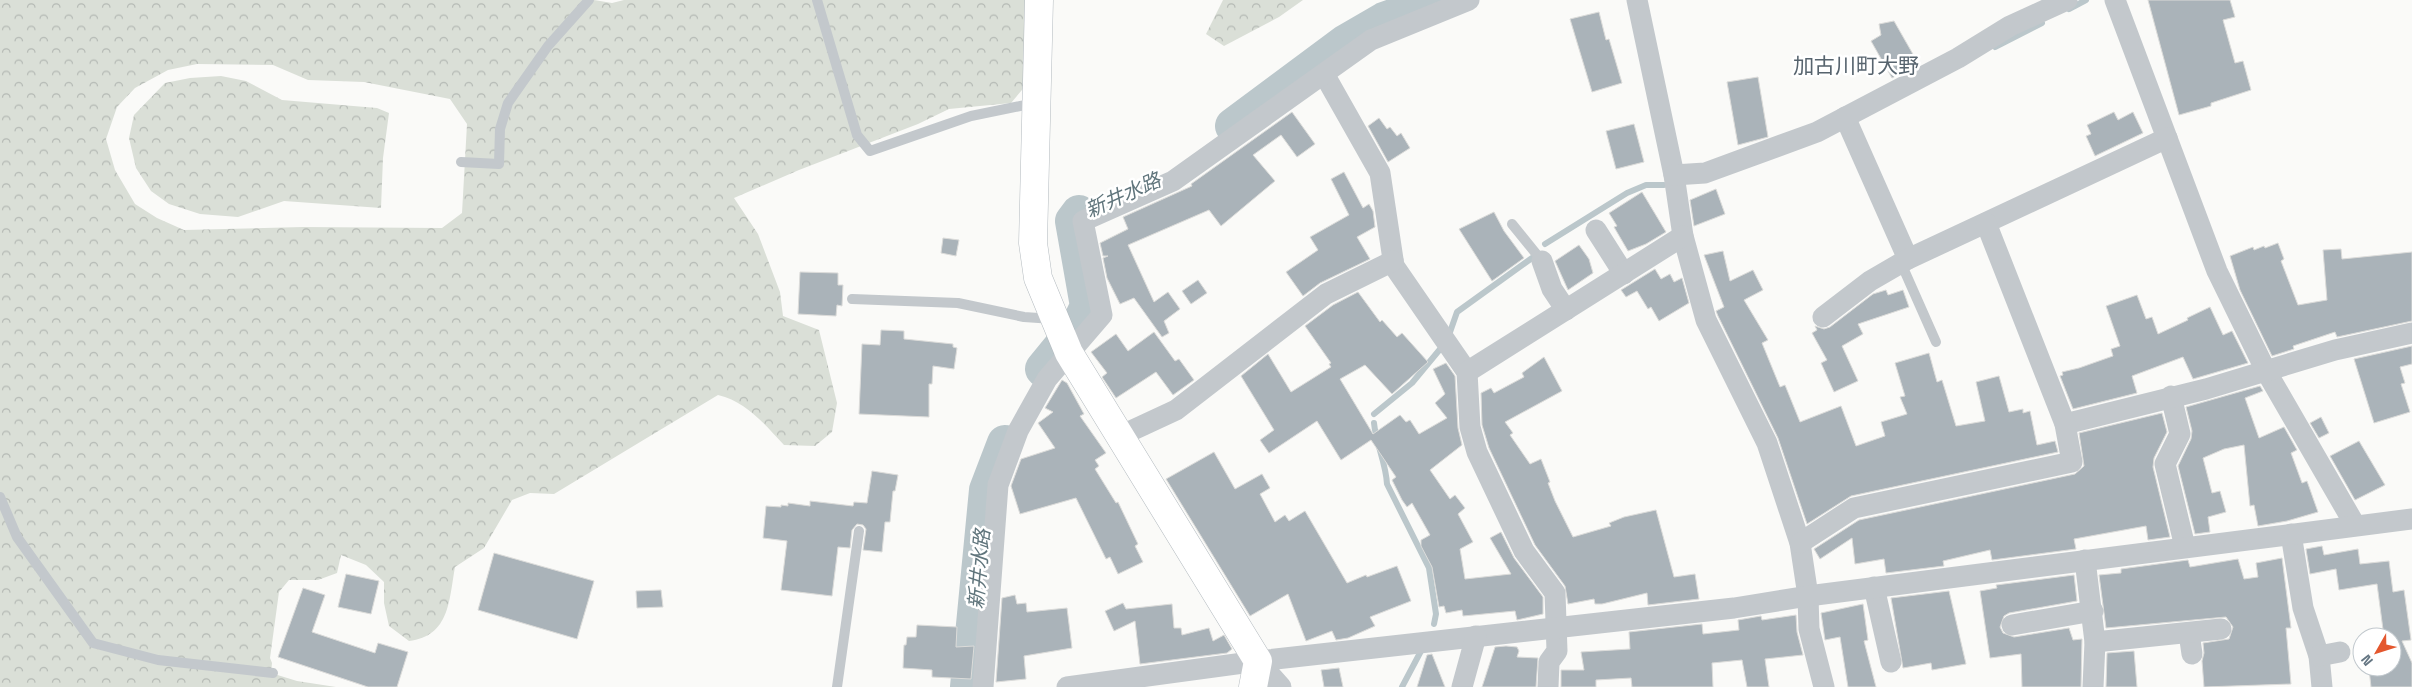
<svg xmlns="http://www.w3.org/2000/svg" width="2412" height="687" viewBox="0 0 2412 687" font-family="'Space Grotesk','Noto Sans JP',sans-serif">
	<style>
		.forest { fill: url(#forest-crowns); fill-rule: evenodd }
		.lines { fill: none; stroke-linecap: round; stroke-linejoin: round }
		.stream { stroke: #bbc7cb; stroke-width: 6 }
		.river { stroke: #bbc7cb; stroke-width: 36 }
		.building { fill: #aab3b9; stroke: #dcdcda }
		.secondary-casing { stroke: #b3babf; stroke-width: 29 }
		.lane { stroke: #c3c8cc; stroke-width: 10 }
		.street { stroke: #c3c8cc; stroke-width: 21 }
		.secondary { stroke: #fff; stroke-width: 28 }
		.labels { text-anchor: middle; stroke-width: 5; stroke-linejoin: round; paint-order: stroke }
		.water-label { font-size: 20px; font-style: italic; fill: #60757c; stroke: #fff }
		.quarter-label { font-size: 21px; fill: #57646e; stroke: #fff }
	</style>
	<defs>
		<pattern id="forest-crowns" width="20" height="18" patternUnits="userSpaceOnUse" patternTransform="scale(1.25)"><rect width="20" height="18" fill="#dadfd7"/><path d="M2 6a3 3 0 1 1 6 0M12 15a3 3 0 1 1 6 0" fill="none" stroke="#b4b9b4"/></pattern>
	</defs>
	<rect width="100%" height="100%" fill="#fafaf8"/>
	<g class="forest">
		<path d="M0 0H594L612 3 624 0H1028L1027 84 1011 103 949 109 918 124 799 170 734 198 758 234 780 292 783 316 819 330 837 403 832 432 815 446 784 445C764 424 747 402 718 395L554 494 530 493 512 500 484 548 455 567C449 600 450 636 409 641L389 626 384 603V582L366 565 341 555 337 573 318 580H289L279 592 270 658 272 663 271 673 297 681 336 687H0ZM197 64 273 65 308 80 364 82 450 99 467 124 462 213 442 228 303 227 184 230 157 218 135 204 115 170 106 139 117 107 135 88 168 70Z"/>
		<path d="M1223 0H1303L1279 17 1224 46 1206 34Z"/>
		<path d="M221 76 246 81 282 100 377 108 389 113 383 158 381 208 284 201 238 217 200 214 169 204 151 191 136 168 129 138 134 115 165 83 190 78Z"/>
	</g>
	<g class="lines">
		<g class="stream">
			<path d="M2069 9 2086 0"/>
			<path d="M1995 47 2042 23"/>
			<path d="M1545 244 1627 193 1646 185H1664"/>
			<path d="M1449 335 1457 312 1532 258"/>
			<path d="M1374 414 1412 383 1441 348"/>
			<path d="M1374 423C1376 444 1386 463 1387 484L1429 568 1436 614 1434 624"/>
			<path d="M1402 687 1421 651"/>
		</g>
		<g class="river">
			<path d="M1233 126 1346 42 1384 20 1439 0"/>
			<path d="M1043 369 1079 325 1088 306 1073 221 1079 213"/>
			<path d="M968 687 987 490 1005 443"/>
		</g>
	</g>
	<g class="building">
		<path d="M2148 0H2230L2235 17 2223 20 2235 63 2243 61 2251 90 2211 103V106L2179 115Z"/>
		<path d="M1599 12 1606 40 1609 39 1622 83 1592 92 1570 19Z"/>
		<path d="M1894 21 1918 63 1892 78 1871 41 1881 35 1879 24Z"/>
		<path d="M1758 77 1768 137 1738 145 1727 82Z"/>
		<path d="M1292 112 1315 144 1297 157 1281 135 1253 155 1275 181 1221 226 1209 210 1128 245 1154 302 1168 292 1180 309 1164 321 1169 333 1162 337 1134 298 1120 304 1107 278 1103 258 1108 256H1103L1100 243 1128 229 1123 217 1192 186 1191 184Z"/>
		<path d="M2114 112 2118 120 2133 112 2143 133 2095 156 2086 136 2091 134 2087 125Z"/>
		<path d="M1379 118 1387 129 1390 127 1397 136 1401 133 1410 148 1388 162 1368 126Z"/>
		<path d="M1634 124 1644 162 1616 169 1606 131Z"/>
		<path d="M1344 172 1363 208 1369 204 1373 211 1375 227 1357 237 1370 259 1320 283 1303 296 1286 272 1318 250 1310 237 1349 215 1331 179Z"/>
		<path d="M1716 189 1725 214 1694 226 1690 200Z"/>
		<path d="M1642 192 1666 232 1646 244 1628 251 1614 227 1617 226 1609 213Z"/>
		<path d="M1494 212 1504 231 1524 258 1492 281 1459 229Z"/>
		<path d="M943 238 959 240 956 256 941 253Z"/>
		<path d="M2278 243 2284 259 2281 261 2298 305 2327 300 2323 250 2341 249 2342 259 2412 252V321L2337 337 2335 332 2293 346 2294 349 2272 356 2240 290 2230 256 2253 247 2254 250 2264 246 2265 248Z"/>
		<path d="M1579 245 1589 259 1593 273 1568 290 1555 261Z"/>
		<path d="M1723 251 1730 281 1753 270 1763 290 1744 300 1768 340 1762 343 1780 387 1785 385 1800 422 1841 406 1856 446 1885 436 1881 422 1907 414 1900 397 1905 396 1895 363 1929 353 1937 382 1942 380 1956 426 1985 421 1976 382 1999 376 2009 412 2023 409V413L2030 411 2037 445 2055 441 2058 452 1851 496 1807 524 1778 438 1718 316 1716 311 1724 307 1704 255Z"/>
		<path d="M1655 269 1661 279 1670 274 1674 282 1682 278 1689 303 1659 321 1651 307 1648 309 1637 291 1626 297 1621 290Z"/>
		<path d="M800 272 838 273V285H843L842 306 837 305 836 316 798 314Z"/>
		<path d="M1198 280 1207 293 1191 304 1182 291Z"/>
		<path d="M1886 290 1888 295 1903 290 1909 307 1858 324 1863 334 1842 346 1858 381 1834 392 1821 363 1827 360 1812 333 1817 330 1815 326 1824 329 1830 327 1873 294Z"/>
		<path d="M1358 292 1380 322 1382 320 1397 337 1402 333 1428 362 1392 394 1365 365 1340 379 1373 434 1400 415 1406 422 1410 420 1419 434 1447 418 1435 403 1445 394 1433 369 1446 363 1455 376 1458 428 1462 445 1430 470 1450 499 1455 495 1465 508 1458 514 1473 542 1460 549 1465 579 1511 574 1490 538 1501 532 1514 558 1543 597V614L1517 620 1515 611 1463 616 1462 610 1446 613 1444 606 1439 607 1432 567 1421 546V540L1430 535 1412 503 1407 507 1402 500 1392 480 1396 477 1371 440 1341 460 1317 421 1269 453 1260 440 1274 430 1241 376 1268 354 1291 392 1331 367 1329 364 1331 363 1305 326 1333 305Z"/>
		<path d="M2137 295 2146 319 2152 317 2158 334 2188 320 2187 318 2210 307 2223 335 2232 331 2248 363 2193 379 2183 357 2132 376 2137 393 2073 409 2060 376 2063 375 2062 372 2079 368 2113 356 2111 349 2120 346 2106 306Z"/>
		<path d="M881 330 904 331V339L953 344V347L957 348 954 369 933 366 932 384H929V417L859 414 862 344 880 345Z"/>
		<path d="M1154 332 1175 361 1179 359 1194 380 1173 395 1156 372 1116 398 1102 377 1107 373 1091 352 1116 334 1128 351Z"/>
		<path d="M2412 346V364L2400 367 2405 383 2401 384 2410 412 2374 423 2354 359Z"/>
		<path d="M1544 357 1562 391 1505 422 1513 433 1510 435 1530 464 1541 459 1550 482 1548 483 1555 501 1573 537 1611 526 1609 523 1624 517 1656 510 1674 577 1695 574 1699 599 1648 605 1647 593 1602 604H1595L1594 599 1568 604 1565 586 1535 545 1489 448 1482 425 1481 393 1491 388 1494 393 1524 377 1522 373Z"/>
		<path d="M1062 380 1067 383 1084 414 1080 416 1106 453 1095 460 1099 466 1095 469 1116 503 1118 502 1138 544 1135 546 1143 562 1118 574 1110 557 1106 559 1076 498 1020 514 1011 486 1021 459 1055 448 1038 423 1053 412 1045 408Z"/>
		<path d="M2260 386 2263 391 2245 398 2259 438 2284 427 2297 450 2291 453 2302 483 2307 481 2318 512 2287 521 2258 526 2254 505 2250 506 2244 445 2224 449 2203 458 2212 493 2220 491 2226 512 2208 517 2210 532 2195 534 2178 466 2191 439 2192 431 2186 407Z"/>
		<path d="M2162 413 2167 432 2154 458 2153 467 2170 537 2148 540 2146 526 2074 539 2076 549 1992 560 1990 550 1943 561 1944 566 1886 573 1884 559 1855 564 1852 538 1820 559 1814 549 1859 520 2075 474 2084 466 2079 433Z"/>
		<path d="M2321 417 2329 433 2319 438 2310 423Z"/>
		<path d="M2359 441 2385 485 2355 500 2330 456Z"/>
		<path d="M1214 452 1235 489 1262 474 1270 488 1260 494 1275 522 1285 515 1289 521 1305 511 1347 583 1366 575 1367 577 1397 566 1411 601 1370 617 1375 626 1348 638 1336 640 1332 631 1306 641 1288 594 1250 616 1166 479Z"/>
		<path d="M872 471 898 475 895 491H893L890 522H885L882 552 863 550 866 529 863 525 857 524 852 530 850 548 838 547 832 596 781 590 787 541 763 538 766 506 781 507V505L788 506V503L810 506V501L853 506 854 502 867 503Z"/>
		<path d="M2322 546 2324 555 2358 549 2360 564 2389 561 2393 592 2404 590 2411 640 2402 641 2412 663V687H2371L2369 669 2392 667V637H2384L2377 584 2339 590 2336 569 2310 574 2306 549Z"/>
		<path d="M494 553 594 581 577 639 478 610Z"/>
		<path d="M2282 558 2291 628H2286L2291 684 2204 687 2202 661 2204 653 2203 643 2229 639 2233 627 2226 617 2106 628 2099 575 2121 573V569L2188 560 2190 567 2238 559 2244 579 2258 577 2256 563Z"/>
		<path d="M346 574 379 581 371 614 338 607Z"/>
		<path d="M2074 575 2077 601 2009 613 2004 616 2000 627 2003 633 2014 637 2069 628 2073 640 2082 639 2081 687H2022L2021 654 1990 658 1980 591 1997 588 1996 585Z"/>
		<path d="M303 588 325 595 312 632 375 653 378 643 408 652 397 687H368L278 657Z"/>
		<path d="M661 590 663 607 637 608 636 591Z"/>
		<path d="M1949 591 1966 664 1932 670 1931 663 1903 668 1891 598Z"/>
		<path d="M1015 595 1017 604 1026 603 1027 612 1067 608 1072 648 1024 656 1026 679 996 682 1002 598Z"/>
		<path d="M1123 603 1126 609 1172 604 1174 628H1181L1182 635 1209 628 1213 641 1224 635 1232 649 1227 653 1140 664 1135 621 1114 631 1105 611Z"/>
		<path d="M1863 604 1868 640 1864 641 1876 687H1848L1840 637 1825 640 1821 613Z"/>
		<path d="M1796 615 1797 632 1803 655 1765 659 1769 687H1747L1742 660 1712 663 1713 687H1632L1631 678 1596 680V687H1561V670H1584L1581 652 1630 649 1629 632 1702 624 1703 634 1739 630 1738 620 1761 616 1762 620Z"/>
		<path d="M917 625 957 627 956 647 974 646 971 679 932 677V670L903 668 904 645H906L907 637H916Z"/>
		<path d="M1506 646 1517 647 1519 651 1517 657 1538 658 1536 687H1482L1495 647Z"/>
		<path d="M2134 651 2137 687H2106L2107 653Z"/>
		<path d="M1432 654 1445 687H1417L1427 655Z"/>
		<path d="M1339 668 1343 687H1324L1321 670Z"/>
	</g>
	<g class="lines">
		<defs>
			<path id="secondary" d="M1039 0 1033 243 1038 278 1069 353 1258 661 1253 687"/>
		</defs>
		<use href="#secondary" class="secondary-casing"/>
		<g class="lane">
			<path d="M817 0 857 135 870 151 971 116 1035 103"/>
			<path d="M461 162 499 164 500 129 508 103 548 46 589 0"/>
			<path d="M1512 224 1542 261"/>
			<path d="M1901 263 1936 342"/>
			<path d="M852 299 958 303 1024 317 1053 319"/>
			<path d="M0 497 17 537 93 643 158 660 273 673"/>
			<path d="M837 687 859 531"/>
		</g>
		<g class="street">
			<path d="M1637 0 1674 175 1683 236 1706 320 1767 443 1800 543 1808 596 1809 629 1824 687"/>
			<path d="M2115 0 2217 271 2266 371 2355 525"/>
			<path d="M1324 74 1380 173 1394 266 1467 372 1470 427 1477 452 1524 551 1555 593 1557 651 1549 662 1548 687"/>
			<path d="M1845 117 1908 259"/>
			<path d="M1674 175 1705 173 1817 132 1958 58 2010 26 2067 0"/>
			<path d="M1596 230 1624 274"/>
			<path d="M1542 261 1552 289 1566 310"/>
			<path d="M1823 317 1870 281 1908 259 2167 138"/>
			<path d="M1467 372 1683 236"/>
			<path d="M2171 396 2180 434 2165 464 2185 547"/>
			<path d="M2065 424 2206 389 2335 350 2412 333"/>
			<path d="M1120 436 1176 410 1326 294 1393 261"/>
			<path d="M2291 534 2303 608 2319 656 2322 687"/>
			<path d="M1800 543 1854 508 2072 462 2065 424 1986 223"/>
			<path d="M2085 560 2095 642 2093 687"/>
			<path d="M1874 587 1891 662"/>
			<path d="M2012 625 2093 611"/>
			<path d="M2189 633 2192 654"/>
			<path d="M2095 642 2221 629"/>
			<path d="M2319 656 2340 652"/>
			<path d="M1258 661 1281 687"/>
			<path d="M983 687 998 485 1018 431 1047 379 1102 315 1083 221 1173 181 1371 40 1469 0"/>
			<path d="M1067 687 1258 661 1734 608 1808 596 2412 519"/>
			<path d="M1462 687 1476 636"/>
		</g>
		<use href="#secondary" class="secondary"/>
	</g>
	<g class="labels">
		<g class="water-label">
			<text transform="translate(1123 195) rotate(-24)" y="7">新井水路</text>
			<text transform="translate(979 569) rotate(-85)" y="7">新井水路</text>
		</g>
		<g class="quarter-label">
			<text x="1856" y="73">加古川町大野</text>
		</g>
	</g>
	<g transform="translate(2377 652) rotate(231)"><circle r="24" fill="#ffffff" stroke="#c1c8cd"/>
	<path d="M0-4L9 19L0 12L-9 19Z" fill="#e4572e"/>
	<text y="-8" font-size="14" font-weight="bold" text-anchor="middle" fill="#657683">N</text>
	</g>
</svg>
